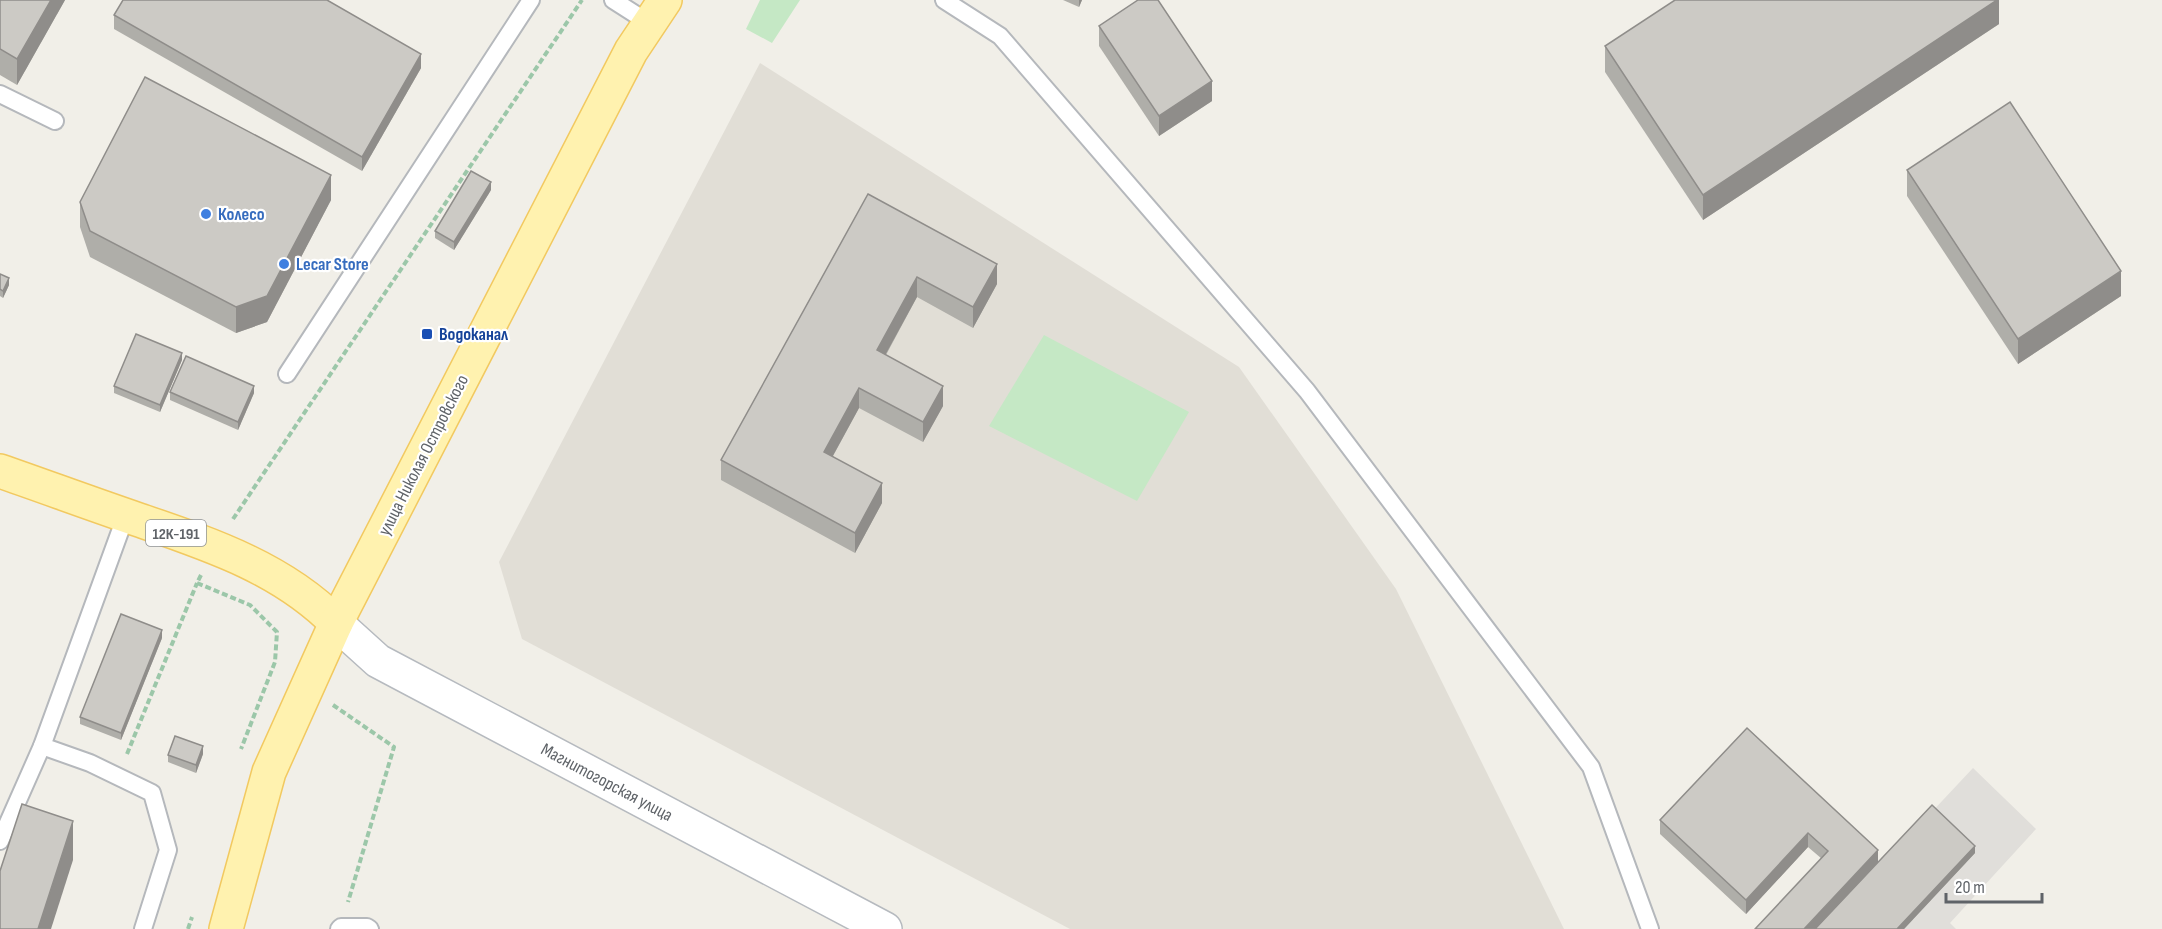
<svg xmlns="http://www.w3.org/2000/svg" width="2162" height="929" viewBox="0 0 2162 929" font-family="'Sofia Sans Condensed',sans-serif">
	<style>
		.industrial { fill: #e0deda }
		.education { fill: #e1ded6 }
		.green { fill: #c5e8c5 }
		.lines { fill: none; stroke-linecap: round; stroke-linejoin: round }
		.lane-casing { stroke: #b5b8bc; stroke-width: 20 }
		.secondary-casing { stroke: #b6babf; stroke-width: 36 }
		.primary-casing { stroke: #f2c960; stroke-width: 36 }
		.path { stroke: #9cc7a9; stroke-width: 4; stroke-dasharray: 6 3; stroke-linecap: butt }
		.lane { stroke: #fff; stroke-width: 16 }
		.secondary { stroke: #fff; stroke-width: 33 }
		.primary { stroke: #fff2af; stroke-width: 33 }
		.wall { fill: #afaea9 }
		.shaded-wall { fill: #8f8d8a }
		.building { fill: #cccac5; stroke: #8f8d8a; stroke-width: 1.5 }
		.shop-dot { fill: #3f7fe0; stroke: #fff; stroke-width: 2 }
		.transit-dot { fill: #1a4fb4; stroke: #fff; stroke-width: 2 }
		.labels { text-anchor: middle; stroke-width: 4.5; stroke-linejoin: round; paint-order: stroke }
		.shield { fill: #fff; stroke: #8f9295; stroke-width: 1.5 }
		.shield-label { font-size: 16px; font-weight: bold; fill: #5f6368 }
		.shop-label { font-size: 18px; font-weight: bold; fill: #366cbe; stroke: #fff; text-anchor: start }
		.transit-label { font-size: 18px; font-weight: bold; fill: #164399; stroke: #fff; text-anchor: start }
		.street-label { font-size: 18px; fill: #5f6368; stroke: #fff }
	</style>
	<rect width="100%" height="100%" fill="#f1efe8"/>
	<path class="industrial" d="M1973 768 2036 829 1950 923 1956 929H1822Z"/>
	<path class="education" d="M760 63 1239 367 1396 589 1564 929H1070L522 639 499 562Z"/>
	<g class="green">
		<path d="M760 0H800L772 43 746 29Z"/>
		<path d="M1044 335 1189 412 1137 501 989 426Z"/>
	</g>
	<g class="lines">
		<defs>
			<g id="lane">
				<path d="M613 0 649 23"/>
				<path d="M944 0 1000 36 1307 391 1591 767 1650 929"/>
				<path d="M0 94 55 121"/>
				<path d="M287 374 531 0"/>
				<path d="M42 746 90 763 152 793 168 850 143 929"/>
				<path d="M0 841 42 746 126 515"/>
				<path d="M339 929 341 927H367L370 929"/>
			</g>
			<path id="secondary" d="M336 623 378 661 885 929"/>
			<g id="primary">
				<path d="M0 471C46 487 92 504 139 520 209 544 282 568 336 623"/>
				<path d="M226 929 269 772 336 623 631 51 665 0"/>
			</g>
		</defs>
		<use href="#lane" class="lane-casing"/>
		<use href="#secondary" class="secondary-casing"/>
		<use href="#primary" class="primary-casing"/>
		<g class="path">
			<path d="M233 519 582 0"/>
			<path d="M201 575 197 583 250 605 277 632 275 662 241 749"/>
			<path d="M333 705 394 747 348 902"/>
			<path d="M127 754 197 583"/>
			<path d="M188 929 192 917"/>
		</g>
		<use href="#lane" class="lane"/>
		<use href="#secondary" class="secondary"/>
		<use href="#primary" class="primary"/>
	</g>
	<g class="wall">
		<path d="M0 0H65L17 85 0 75Z"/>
		<path d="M1063 0H1082L1079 7Z"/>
		<path d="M1999 0V24L1703 220 1605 72V46Z"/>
		<path d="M114 15 421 68 362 171 114 29Z"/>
		<path d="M1099 26 1212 101 1159 136 1099 46Z"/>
		<path d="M1907 170 2121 296 2018 364 1907 196Z"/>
		<path d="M491 190 454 250 435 238V231Z"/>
		<path d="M868 194 997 284 973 328 917 297 886 355 943 406 923 442 859 408 833 456 882 503 855 553 721 480V460Z"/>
		<path d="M331 200 267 322 236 333 90 257 80 227V202Z"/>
		<path d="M0 274 9 285 3 298 0 296Z"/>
		<path d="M182 360 160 412 114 393V386Z"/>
		<path d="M170 392 254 393 238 430 170 400Z"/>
		<path d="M162 638 121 740 80 724V717Z"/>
		<path d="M1747 728 1878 862 1975 853 1904 929 1808 847 1746 914 1660 834V820Z"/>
		<path d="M203 754 196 773 168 762V755Z"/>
	</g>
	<g class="shaded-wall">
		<path d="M51 0H65L17 85V59Z"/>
		<path d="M1079 0H1082L1079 7Z"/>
		<path d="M1997 0H1999V24L1703 220V195Z"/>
		<path d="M421 54V68L362 171V157Z"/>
		<path d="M1212 81V101L1159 136V116Z"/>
		<path d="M331 175V200L267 322 236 333V307Z"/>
		<path d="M491 182V190L454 250V242Z"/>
		<path d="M997 264V284L973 328V307Z"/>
		<path d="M2121 271V296L2018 364V339Z"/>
		<path d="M917 277V297L877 370V350Z"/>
		<path d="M9 278V285L3 298V291Z"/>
		<path d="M182 353V360L160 412V405Z"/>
		<path d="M254 386V393L238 430V422Z"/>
		<path d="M943 386V406L923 442V422Z"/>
		<path d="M859 388V408L824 472V452Z"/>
		<path d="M882 483V503L855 553V533Z"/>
		<path d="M162 630V638L121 740V733Z"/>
		<path d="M203 746V754L196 773V765Z"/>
		<path d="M73 821V860L51 929H38Z"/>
		<path d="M1808 833V847L1746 914V900Z"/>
		<path d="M1975 846V853L1904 929H1897Z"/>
		<path d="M1878 850V864L1817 929H1804Z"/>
	</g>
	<g class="building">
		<path d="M0 0H51L17 59 0 49Z"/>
		<path d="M123 0H327L421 54 362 157 114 15Z"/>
		<path d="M1138 0H1158L1212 81 1159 116 1099 26Z"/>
		<path d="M1675 0H1997L1703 195 1605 46Z"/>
		<path d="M145 77 331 175 267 296 236 307 90 231 80 202Z"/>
		<path d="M2010 102 2121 271 2018 339 1907 170Z"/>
		<path d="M471 171 491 182 454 242 435 231Z"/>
		<path d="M868 194 997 264 973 307 917 277 877 350 943 386 923 422 859 388 824 452 882 483 855 533 721 460Z"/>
		<path d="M0 274 9 278 3 291 0 289Z"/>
		<path d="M136 334 182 353 160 405 114 386Z"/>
		<path d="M186 356 254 386 238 422 170 392Z"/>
		<path d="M121 614 162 630 121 733 80 717Z"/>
		<path d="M1747 728 1878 850 1804 929H1755L1828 851 1808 833 1746 900 1660 820Z"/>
		<path d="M175 736 203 746 196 765 168 755Z"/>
		<path d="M22 804 73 821 38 929H0V871Z"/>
		<path d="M1932 805 1975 846 1897 929H1815Z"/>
	</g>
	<g class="shop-dot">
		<circle cx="206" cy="214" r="6"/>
		<circle cx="284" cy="264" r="6"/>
	</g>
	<rect class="transit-dot" x="421" y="328" width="12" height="12" rx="3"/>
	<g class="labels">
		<rect class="shield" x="146" y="520" width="60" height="26" rx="4.5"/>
		<g class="shield-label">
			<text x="176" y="539">12К-191</text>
		</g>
		<g class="shop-label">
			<text x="218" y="220">Колесо</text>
			<text x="296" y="270">Lecar Store</text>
		</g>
		<g class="transit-label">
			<text x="439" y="340">Водоканал</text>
		</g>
		<g class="street-label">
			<text transform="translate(423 455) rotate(-63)" y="6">улица Николая Островского</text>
			<text transform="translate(607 782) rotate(28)" y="6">Магнитогорская улица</text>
		</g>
	</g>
	<path d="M1946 893v9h96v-9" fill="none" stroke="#5f6368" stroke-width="3"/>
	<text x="1955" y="893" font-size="18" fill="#5f6368" stroke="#ffffff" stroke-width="4.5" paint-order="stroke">20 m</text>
</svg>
